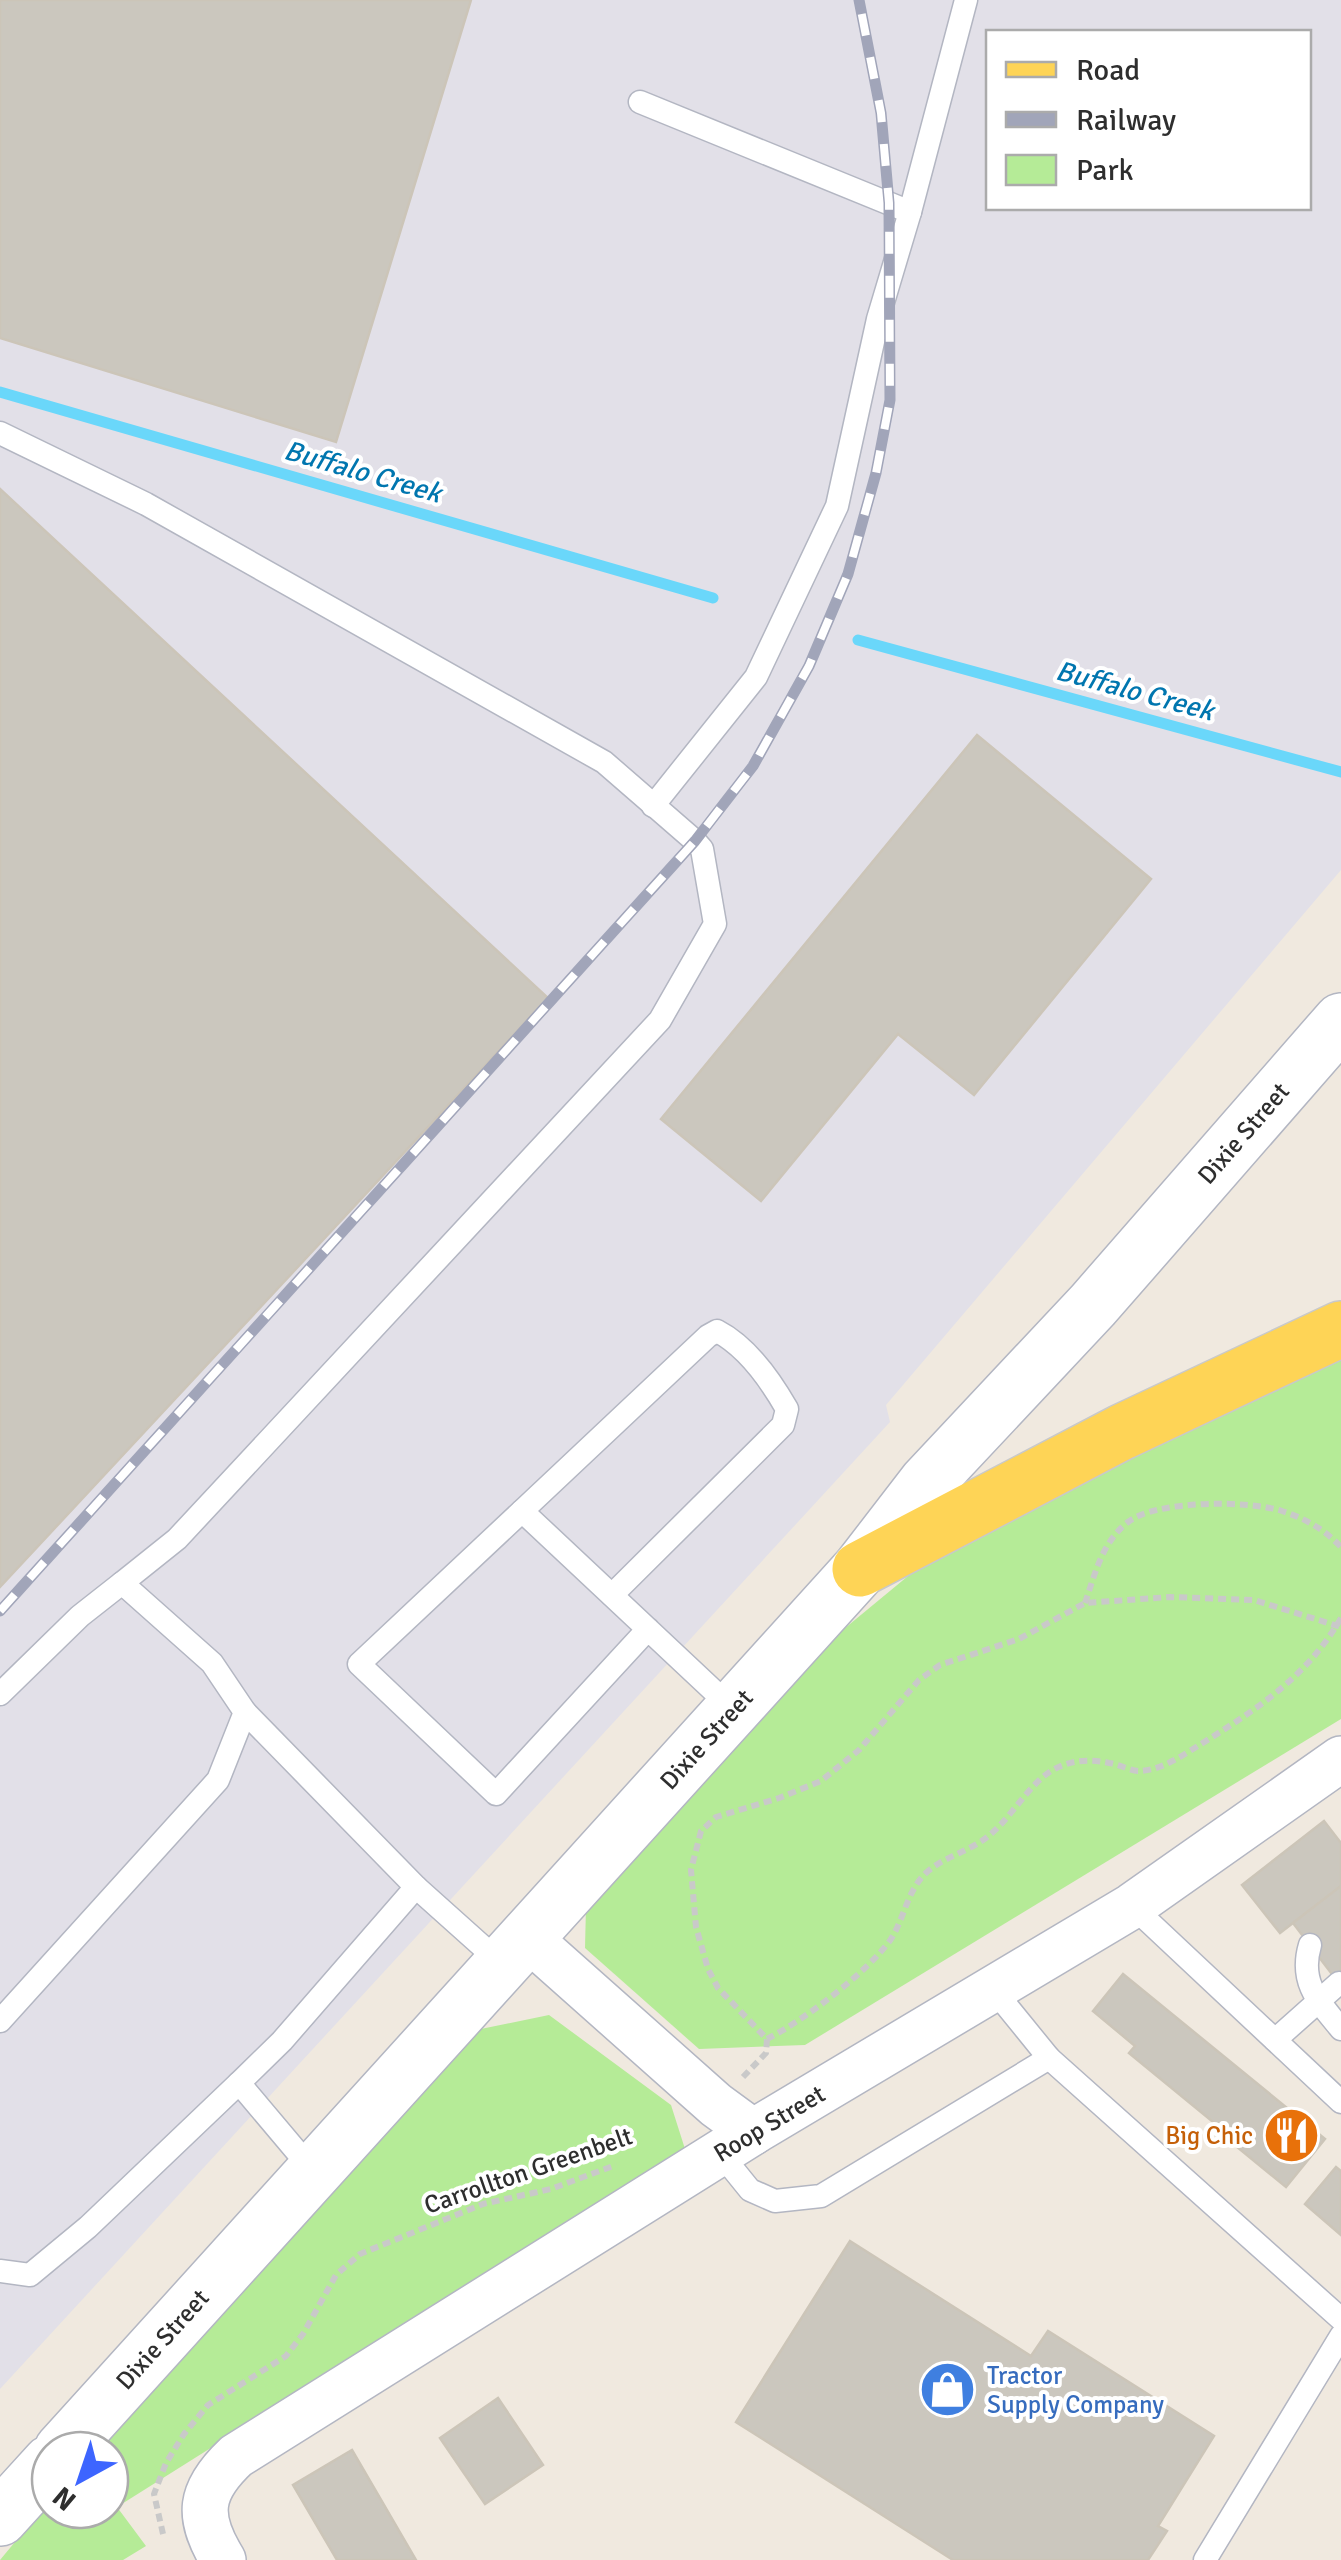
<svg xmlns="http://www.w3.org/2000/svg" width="1341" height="2560" viewBox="0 0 1341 2560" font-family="Signika,sans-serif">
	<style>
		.industrial { fill: #e2e0e8; fill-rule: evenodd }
		.green { fill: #b5eb97 }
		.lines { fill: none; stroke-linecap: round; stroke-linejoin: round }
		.stream { stroke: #6ad7fa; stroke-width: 11 }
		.building { fill: #cbc7be; stroke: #ccc5b8; stroke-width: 2.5 }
		.lane-casing { stroke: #b3b6c2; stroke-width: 25 }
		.street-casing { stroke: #b3b6c2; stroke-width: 48 }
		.secondary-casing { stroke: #b3b6c2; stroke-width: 58 }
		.primary-casing { stroke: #c9c9c9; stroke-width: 58 }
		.path { stroke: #c9c9c9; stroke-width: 6; stroke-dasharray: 8 5; stroke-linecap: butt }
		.lane { stroke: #fff; stroke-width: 22 }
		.street { stroke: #fff; stroke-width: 45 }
		.secondary { stroke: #fff; stroke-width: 55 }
		.primary { stroke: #fed456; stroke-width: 55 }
		.rail-casing { stroke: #a1a5b9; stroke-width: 11 }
		.rail { stroke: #fff; stroke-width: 8; stroke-dasharray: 22; stroke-linecap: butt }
		.labels { text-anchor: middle; stroke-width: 8; stroke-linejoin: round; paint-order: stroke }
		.street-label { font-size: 25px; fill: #2e2e2e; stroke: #fff }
		.food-label { font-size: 25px; fill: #c56008; stroke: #fff; text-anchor: end }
		.shop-label { font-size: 25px; fill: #366cbe; stroke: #fff; text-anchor: start }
		.water-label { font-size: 28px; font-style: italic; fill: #0076af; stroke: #fff }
	</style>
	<rect width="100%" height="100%" fill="#f0e9df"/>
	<path class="industrial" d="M0 0H1341V870L886 1405 890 1422 0 2389ZM988 32H1308V208H988Z"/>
	<g class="green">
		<path d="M1341 1358V1719L805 2045 699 2049 585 1948 586 1906 810 1657 925 1562 1103 1456Z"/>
		<path d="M549 2015 671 2105 685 2149 117 2507 146 2546 123 2560H0L50 2500V2510H110V2450H92L476 2030Z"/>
	</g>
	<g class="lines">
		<g class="stream">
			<path d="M0 392 713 598"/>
			<path d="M858 640 1341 772"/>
		</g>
	</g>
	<g class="building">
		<path d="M0 0H471L336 442 0 338Z"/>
		<path d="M0 489 548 998 0 1587Z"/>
		<path d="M977 735 1151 879 974 1095 898 1034 761 1201 661 1119Z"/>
		<path d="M1324 1821 1341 1843V1886L1280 1933 1242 1885Z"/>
		<path d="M1341 1886V1986L1293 1923Z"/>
		<path d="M1123 1974 1325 2139 1286 2187 1226 2138 1229 2135 1129 2053 1135 2046 1093 2011Z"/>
		<path d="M1336 2167 1341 2171V2235L1305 2204Z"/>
		<path d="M850 2241 1031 2356 1048 2331 1214 2436 1158 2526 1167 2531 1148 2560H953L736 2422Z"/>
		<path d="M498 2398 543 2465 485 2504 440 2438Z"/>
		<path d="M352 2450 416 2560H337L293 2485Z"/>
	</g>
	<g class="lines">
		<defs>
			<g id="lane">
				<path d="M640 102 910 212 878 319 837 506 756 677 653 806"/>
				<path d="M910 212 966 0"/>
				<path d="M0 433 146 504 604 762 695 841 702 849 715 924 660 1020 177 1539 122 1583"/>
				<path d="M522 1511 708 1336 717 1331C746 1346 771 1381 787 1409L783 1425 612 1595"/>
				<path d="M648 1629 496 1794 359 1664 522 1511 733 1709"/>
				<path d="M0 1694 80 1616 122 1583 212 1663 245 1712 218 1780 0 2021"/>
				<path d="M416 1887 502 1964"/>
				<path d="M1132 1906 1341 2102"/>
				<path d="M1310 1945C1299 1982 1318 2001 1341 2029"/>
				<path d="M993 1989 1049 2058 1341 2319"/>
				<path d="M1275 2040 1339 1983"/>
				<path d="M239 2083 282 2041 416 1887 245 1712"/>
				<path d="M720 2153 750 2190 775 2201 821 2196 1049 2058"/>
				<path d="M0 2271 30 2275 88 2227 239 2083 314 2172"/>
				<path d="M1205 2560 1341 2336"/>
			</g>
			<g id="street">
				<path d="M527 1937 716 2105 753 2132"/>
				<path d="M223 2560C196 2516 199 2491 236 2456L753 2132 1132 1906 1341 1759"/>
			</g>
			<g id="secondary">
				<path d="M62 2450 860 1569 927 1482 1093 1305 1341 1021"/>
				<path d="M0 2518 50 2463"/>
			</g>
			<path id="primary" d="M860 1569 1122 1432 1341 1329"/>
		</defs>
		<use href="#lane" class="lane-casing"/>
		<use href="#street" class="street-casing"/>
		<use href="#secondary" class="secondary-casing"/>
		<use href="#primary" class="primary-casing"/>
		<g class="path">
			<path d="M1085 1603C1095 1574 1102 1542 1128 1522 1156 1500 1248 1500 1282 1511 1306 1519 1324 1529 1341 1547"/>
			<path d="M767 2039C803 2021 868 1972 891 1939 905 1917 907 1890 927 1872 943 1858 963 1853 980 1842 1006 1826 1021 1795 1044 1776 1063 1761 1085 1758 1109 1763 1118 1764 1129 1770 1138 1771 1161 1771 1183 1755 1201 1744 1257 1709 1307 1677 1341 1618"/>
			<path d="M743 2077 766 2053 767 2039 718 1988 708 1969 696 1927 691 1870 701 1831 716 1817 779 1798 821 1781 859 1750 919 1680 940 1665 1019 1639 1085 1603 1170 1597 1254 1600 1341 1627"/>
			<path d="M163 2534 154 2494 166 2463 184 2434 208 2405 286 2356 303 2334 336 2275 360 2254 483 2204 551 2189 616 2165"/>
		</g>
		<use href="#lane" class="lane"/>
		<use href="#street" class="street"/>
		<use href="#secondary" class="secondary"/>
		<use href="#primary" class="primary"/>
		<defs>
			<path id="rail" d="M0 1611 695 841 753 766 809 666 848 574 876 473 890 400 889 203 881 113 859 0"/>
		</defs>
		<use href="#rail" class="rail-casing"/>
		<use href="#rail" class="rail"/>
	</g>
	<defs>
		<symbol id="restaurant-disc" viewBox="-11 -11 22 22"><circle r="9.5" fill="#e8710a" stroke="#fff"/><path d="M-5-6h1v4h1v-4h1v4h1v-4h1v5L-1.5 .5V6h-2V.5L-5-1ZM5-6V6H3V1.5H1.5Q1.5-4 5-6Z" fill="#fff"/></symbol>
		<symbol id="shop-disc" viewBox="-11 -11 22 22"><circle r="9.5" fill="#3f7fe0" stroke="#fff"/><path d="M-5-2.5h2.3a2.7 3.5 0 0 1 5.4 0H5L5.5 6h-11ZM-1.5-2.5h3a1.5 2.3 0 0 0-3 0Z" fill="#fff"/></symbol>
	</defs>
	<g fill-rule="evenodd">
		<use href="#restaurant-disc" x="1260" y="2104" width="63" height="63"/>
		<use href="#shop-disc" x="916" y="2358" width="63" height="63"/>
	</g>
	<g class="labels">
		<g class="street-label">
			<text transform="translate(1243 1133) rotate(-49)" y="9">Dixie Street</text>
			<text transform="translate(706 1739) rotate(-48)" y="9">Dixie Street</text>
			<text transform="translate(769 2123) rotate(-31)" y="9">Roop Street</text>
			<text transform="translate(528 2170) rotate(-19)" y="9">Carrollton Greenbelt</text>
			<text transform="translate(162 2339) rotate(-48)" y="9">Dixie Street</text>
		</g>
		<g class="food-label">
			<text x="1253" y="2144">Big Chic</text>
		</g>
		<g class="shop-label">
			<text x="987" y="2384">Tractor<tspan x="987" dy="29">Supply Company</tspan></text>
		</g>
		<g class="water-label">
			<text transform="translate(363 471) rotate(16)" y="10">Buffalo Creek</text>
			<text transform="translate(1135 690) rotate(15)" y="10">Buffalo Creek</text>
		</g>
	</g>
	<rect x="986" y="30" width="325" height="180" fill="#ffffff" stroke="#ababab" stroke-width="2.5"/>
	<rect x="1006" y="62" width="50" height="15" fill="#fed456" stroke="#ababab" stroke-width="2.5"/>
	<text x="1076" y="80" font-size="30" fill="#2e2e2e">Road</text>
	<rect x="1006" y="112" width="50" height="15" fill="#a1a5b9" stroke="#ababab" stroke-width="2.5"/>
	<text x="1076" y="130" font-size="30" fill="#2e2e2e">Railway</text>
	<rect x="1006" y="155" width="50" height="30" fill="#b5eb97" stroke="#ababab" stroke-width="2.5"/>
	<text x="1076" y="180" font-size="30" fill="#2e2e2e">Park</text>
	<g transform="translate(80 2480) rotate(220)"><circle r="48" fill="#ffffff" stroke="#ababab" stroke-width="2.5"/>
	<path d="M0-8L18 38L0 25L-18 38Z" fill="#3d65ff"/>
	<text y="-15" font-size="28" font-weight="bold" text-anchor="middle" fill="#2e2e2e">N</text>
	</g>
</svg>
